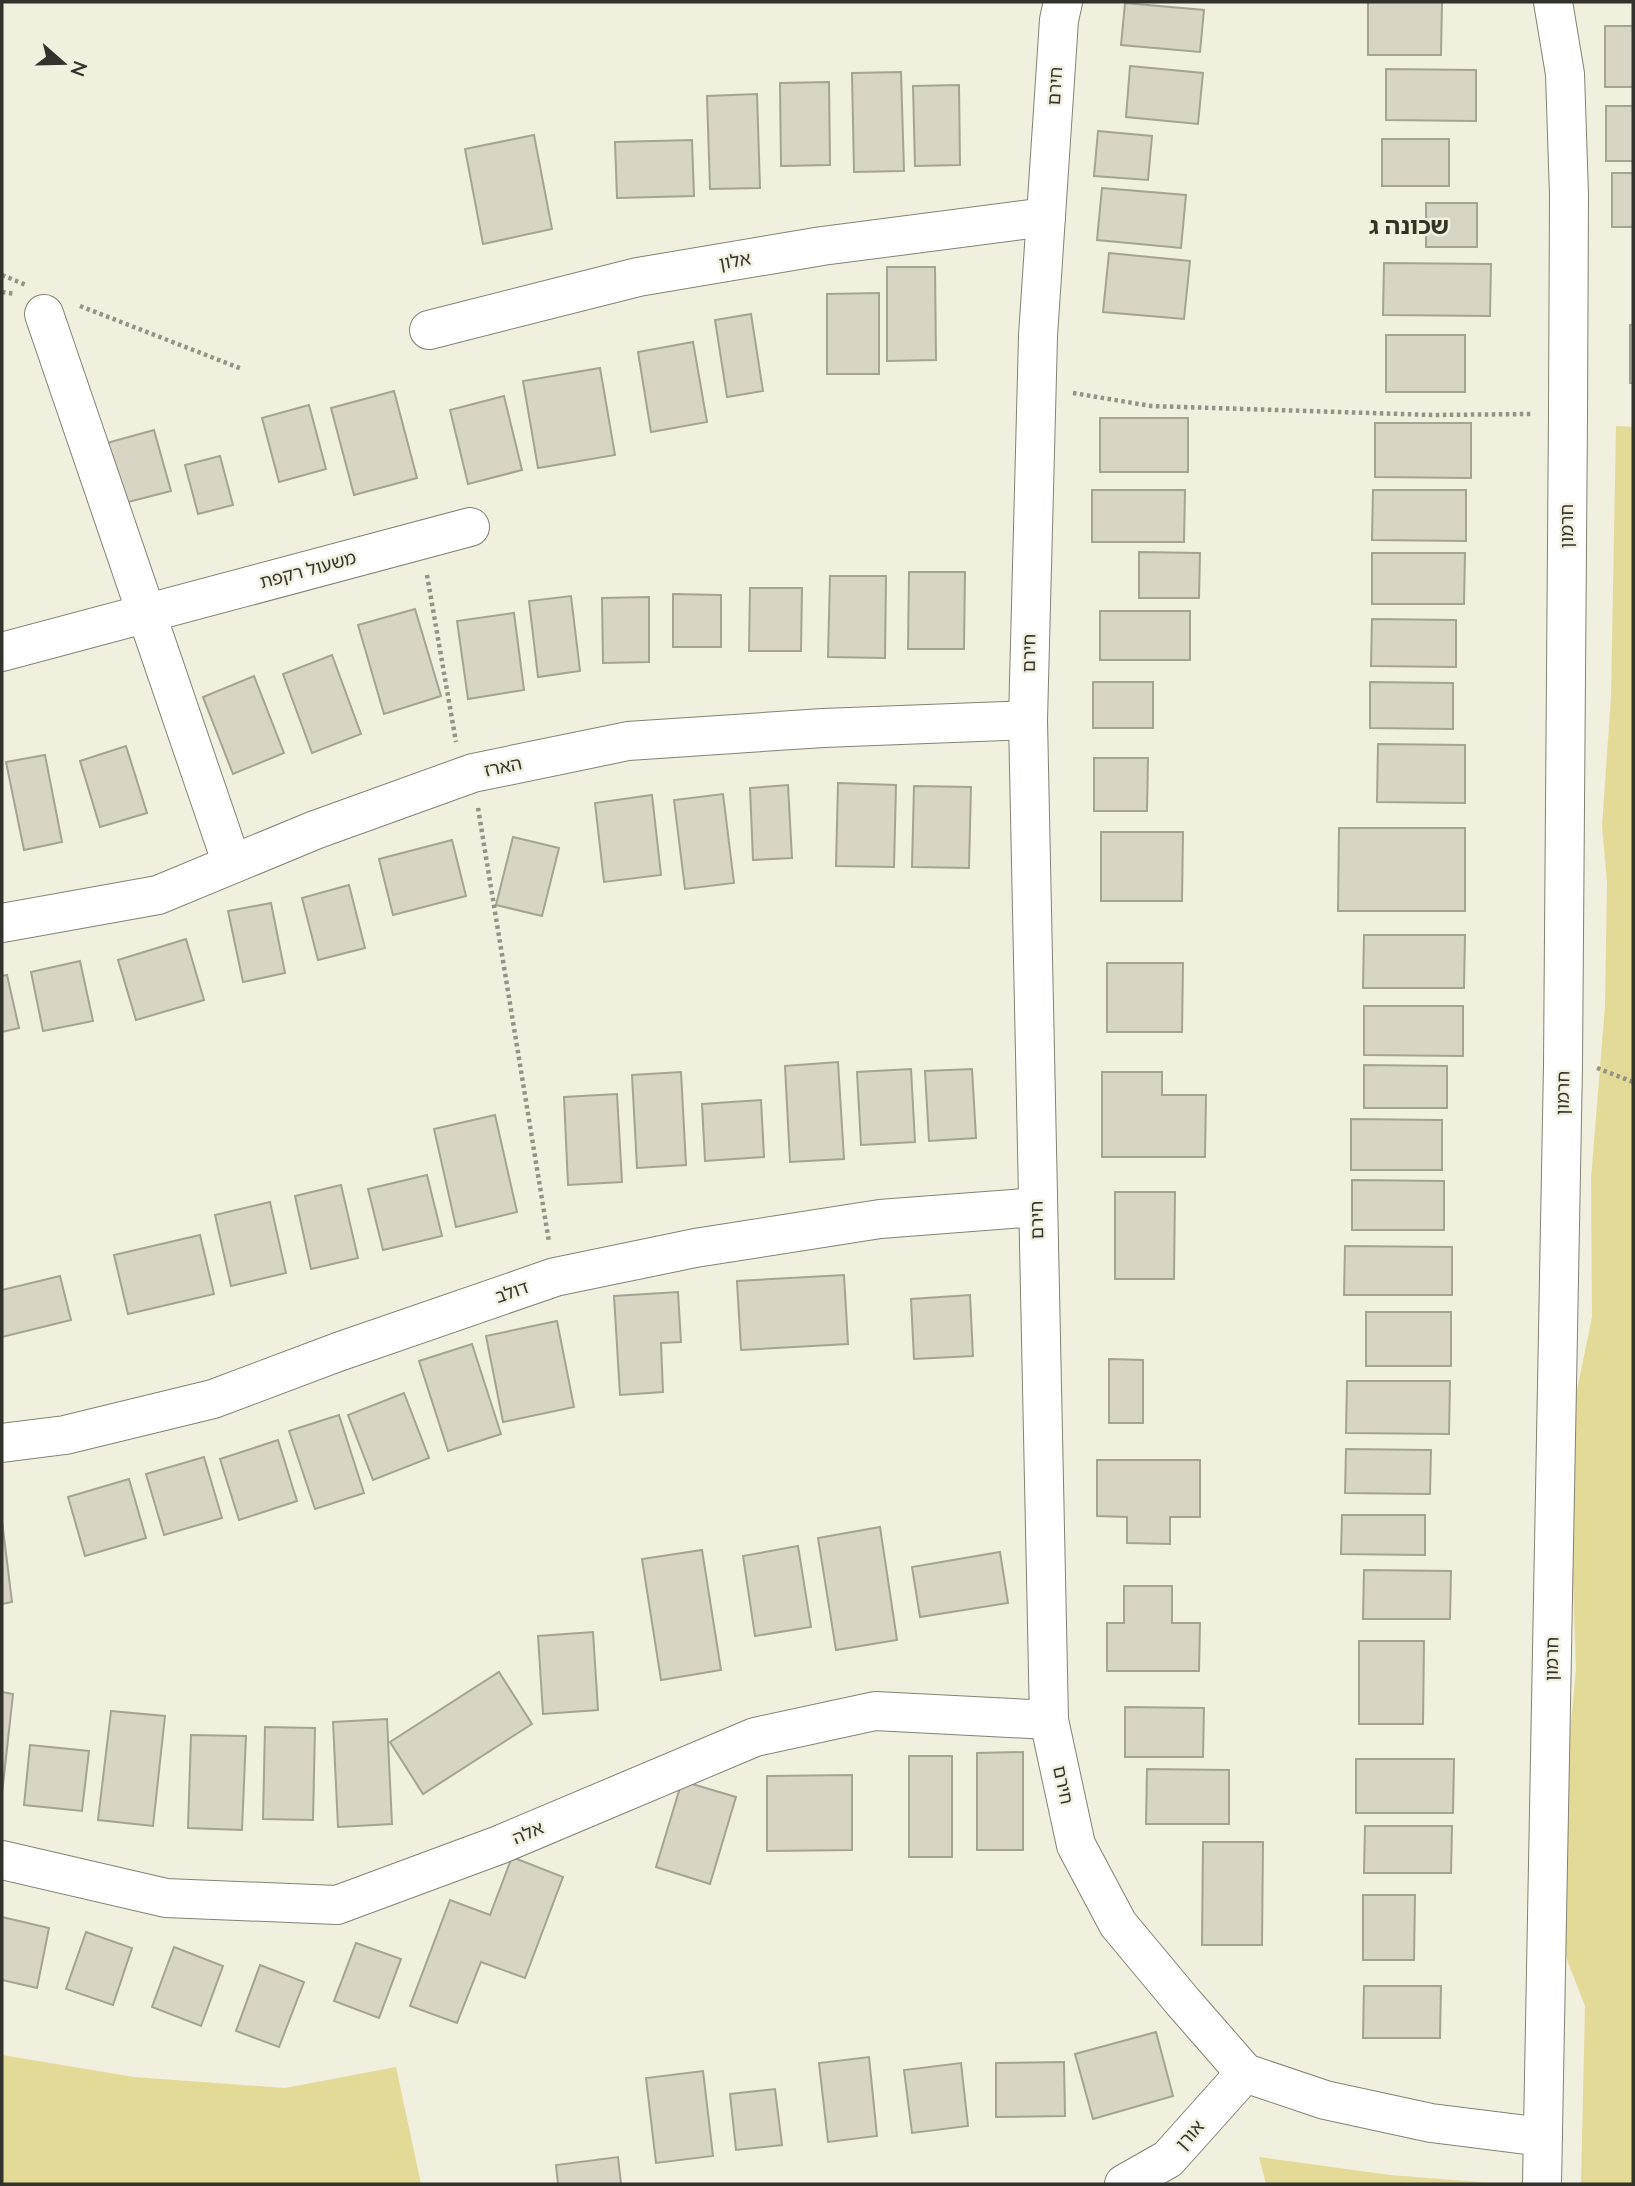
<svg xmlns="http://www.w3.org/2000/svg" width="1635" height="2186" viewBox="0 0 1635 2186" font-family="Lato,'Noto Sans Hebrew',sans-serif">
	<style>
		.green { fill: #e4da98 }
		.building { fill: #d8d5c5; stroke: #a5a393; stroke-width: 2 }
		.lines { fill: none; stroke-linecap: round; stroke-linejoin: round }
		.minor-casing { stroke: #848273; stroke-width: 40 }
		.path { stroke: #959387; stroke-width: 4.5; stroke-dasharray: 3.5 3.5; stroke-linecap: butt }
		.minor { stroke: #fff; stroke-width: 38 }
		.labels { text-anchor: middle; stroke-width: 5; stroke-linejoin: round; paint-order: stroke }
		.street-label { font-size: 18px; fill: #33322c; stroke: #f1efde }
		.district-label { font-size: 24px; font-weight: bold; fill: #353326; stroke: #f1efde }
	</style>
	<rect width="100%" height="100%" fill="#f1efde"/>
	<g class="green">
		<path d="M1616 426 1633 427V2184H1581L1585 2006 1552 1921 1576 1670 1568 1434 1592 1317 1591 1179 1605 1006 1607 882 1602 826 1611 697Z"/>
		<path d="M2 2055 134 2077 285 2088 396 2067 421 2184H2Z"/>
		<path d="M1259 2157 1390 2175 1505 2184H1266Z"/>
	</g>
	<g class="building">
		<path d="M1368 2H1442L1441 55H1368Z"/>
		<path d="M1125 3 1204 10 1200 52 1121 45Z"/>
		<rect x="1605" y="26" width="28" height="61"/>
		<path d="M1130 66 1203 73 1198 124 1126 117Z"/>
		<path d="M1386 69 1476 70V121L1386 120Z"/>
		<path d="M901 72 904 171 854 172 852 73Z"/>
		<path d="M829 82 830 165 781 166 780 83Z"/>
		<path d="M959 85 960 165 915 166 913 86Z"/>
		<path d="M757 94 760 188 710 189 707 96Z"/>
		<rect x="1606" y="106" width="27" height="55"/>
		<path d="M1098 131 1152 136 1148 180 1094 176Z"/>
		<path d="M534 135 552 229 483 244 465 149Z"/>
		<rect x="1382" y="139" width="67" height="47"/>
		<path d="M692 140 694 196 617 198 615 142Z"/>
		<rect x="1612" y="173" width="21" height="54"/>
		<path d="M1102 188 1186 195 1181 248 1097 240Z"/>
		<rect x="1426" y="203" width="51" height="44"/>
		<path d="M1109 253 1190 261 1184 319 1103 312Z"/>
		<path d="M1384 263 1491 264 1490 316 1383 315Z"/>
		<path d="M887 267H935L936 360 887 361Z"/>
		<path d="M879 293V374H827V294Z"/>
		<path d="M751 314 763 391 727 397 715 320Z"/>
		<rect x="1630" y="325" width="3" height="58"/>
		<rect x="1386" y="335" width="79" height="57"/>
		<path d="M693 342 707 422 651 432 638 352Z"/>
		<path d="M600 368 615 455 538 468 523 381Z"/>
		<path d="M394 391 417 478 354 495 331 408Z"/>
		<path d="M504 396 522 470 468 484 450 410Z"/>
		<path d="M309 405 326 469 279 482 262 418Z"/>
		<rect x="1100" y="418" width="88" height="54"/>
		<path d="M1375 423H1471V478L1375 477Z"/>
		<path d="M154 430 171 491 124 503 107 443Z"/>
		<path d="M220 456 233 505 198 514 185 465Z"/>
		<path d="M1092 490H1185L1184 542H1092Z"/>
		<path d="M1373 490H1466V541L1372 540Z"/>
		<path d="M1139 552 1200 553 1199 598H1139Z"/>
		<path d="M1372 553H1465L1464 604H1372Z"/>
		<path d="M909 572H965L964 649H908Z"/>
		<path d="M830 576H886L885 658 828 657Z"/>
		<path d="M750 588H802L801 651H749Z"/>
		<path d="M673 594 721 595V647H673Z"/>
		<path d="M571 596 580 671 538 677 529 601Z"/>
		<path d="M649 597V662L603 663 602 598Z"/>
		<path d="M415 609 441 696 384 714 358 625Z"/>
		<rect x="1100" y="611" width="90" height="49"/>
		<path d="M514 613 524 690 468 699 457 621Z"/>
		<path d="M1372 619 1456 620V667L1371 666Z"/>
		<path d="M332 655 361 734 312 753 283 674Z"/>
		<path d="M254 676 284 753 233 774 203 697Z"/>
		<rect x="1093" y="682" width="60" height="46"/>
		<path d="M1370 682 1453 683V729L1370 728Z"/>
		<path d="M1378 744 1465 745V803L1377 802Z"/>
		<path d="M126 746 147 813 100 827 80 761Z"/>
		<path d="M45 755 62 842 24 850 6 762Z"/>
		<path d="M1094 758H1148L1147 811H1094Z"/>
		<path d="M838 783 896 785 894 867 836 866Z"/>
		<path d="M788 785 792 858 753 860 750 788Z"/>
		<path d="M914 786 971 787 969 868 912 867Z"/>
		<path d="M723 794 734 883 685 889 674 800Z"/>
		<path d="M652 795 661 875 604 882 595 803Z"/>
		<path d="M1339 828H1465V911H1338Z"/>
		<path d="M1101 832H1183L1182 901H1101Z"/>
		<path d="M513 837 559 848 542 916 496 905Z"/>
		<path d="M452 840 466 896 393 915 379 859Z"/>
		<path d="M349 885 365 948 318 960 302 898Z"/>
		<path d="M271 903 285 973 243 982 228 911Z"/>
		<path d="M1364 935H1465L1464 988H1363Z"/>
		<path d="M186 939 204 1000 136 1020 118 960Z"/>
		<path d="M80 961 93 1021 43 1031 31 972Z"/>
		<path d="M1107 963H1183L1182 1032H1107Z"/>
		<path d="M7 975 19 1028 2 1032V976Z"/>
		<path d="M1364 1006H1463V1056L1364 1055Z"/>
		<path d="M838 1062 844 1159 790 1162 785 1066Z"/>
		<path d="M1364 1065 1447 1066V1108H1364Z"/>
		<path d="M911 1069 915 1142 861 1145 857 1072Z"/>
		<path d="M972 1069 976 1138 929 1141 925 1071Z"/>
		<path d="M681 1072 686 1165 637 1168 632 1075Z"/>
		<path d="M1102 1072H1162V1095H1206L1205 1157H1102Z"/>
		<path d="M617 1094 622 1182 568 1185 564 1097Z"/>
		<path d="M761 1100 764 1157 705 1161 702 1104Z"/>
		<path d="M495 1115 517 1212 456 1227 434 1129Z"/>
		<path d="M1351 1119 1442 1120V1170H1351Z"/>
		<path d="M427 1175 442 1236 383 1250 368 1189Z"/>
		<path d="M1352 1180 1444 1181V1230H1352Z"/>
		<path d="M341 1185 358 1258 311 1269 295 1196Z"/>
		<path d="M1115 1192H1175L1174 1279H1115Z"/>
		<path d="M270 1202 286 1273 231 1286 215 1215Z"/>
		<path d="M200 1235 214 1294 128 1314 114 1255Z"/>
		<path d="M1345 1246 1452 1247V1295H1344Z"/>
		<path d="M844 1275 848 1344 741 1350 737 1281Z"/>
		<path d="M60 1276 71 1320 2 1337V1290Z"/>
		<path d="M678 1292 681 1342 661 1343 663 1392 620 1395 614 1296Z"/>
		<path d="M970 1295 973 1356 914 1359 911 1299Z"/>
		<rect x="1366" y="1312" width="85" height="54"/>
		<path d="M557 1321 574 1407 503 1422 486 1336Z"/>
		<path d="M472 1344 501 1434 448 1451 419 1361Z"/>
		<path d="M1109 1359 1143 1360V1423H1109Z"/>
		<path d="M1347 1381H1450L1449 1434 1346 1433Z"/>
		<path d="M404 1393 429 1458 373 1480 348 1415Z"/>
		<path d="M339 1415 364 1493 315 1509 289 1431Z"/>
		<path d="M278 1440 297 1501 239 1520 220 1459Z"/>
		<path d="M1346 1449 1431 1450 1430 1494 1345 1493Z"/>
		<path d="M204 1457 222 1518 164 1535 146 1474Z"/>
		<path d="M1097 1460H1200V1517H1170V1544L1127 1543V1517L1097 1516Z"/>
		<path d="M129 1479 146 1538 85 1556 68 1497Z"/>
		<path d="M1342 1515H1425V1555L1341 1554Z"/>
		<path d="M2 1521 12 1602 2 1604Z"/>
		<path d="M880 1527 897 1640 836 1650 818 1538Z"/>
		<path d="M798 1546 811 1627 755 1636 743 1556Z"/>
		<path d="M702 1550 721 1670 661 1680 642 1559Z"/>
		<path d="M1000 1552 1008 1603 920 1617 912 1567Z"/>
		<path d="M1364 1570 1451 1571 1450 1619H1363Z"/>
		<path d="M1124 1586H1172V1623H1200L1199 1671H1107V1623H1124Z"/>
		<path d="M593 1632 598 1710 543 1714 538 1636Z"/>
		<path d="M1359 1641H1424L1423 1724H1359Z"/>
		<path d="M499 1672 532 1724 423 1794 390 1742Z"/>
		<path d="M2 1692 13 1694 2 1794Z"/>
		<path d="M1125 1707 1204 1708 1203 1757H1125Z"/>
		<path d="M111 1711 165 1716 153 1826 98 1820Z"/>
		<path d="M387 1719 392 1824 338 1827 333 1722Z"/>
		<path d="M265 1727 315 1728 313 1820 263 1819Z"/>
		<path d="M191 1735 246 1736 242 1830 188 1828Z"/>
		<path d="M30 1745 89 1751 82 1811 24 1805Z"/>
		<path d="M1023 1752V1850H977V1753Z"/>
		<rect x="909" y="1756" width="43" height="101"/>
		<path d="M1356 1759H1454L1453 1813H1356Z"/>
		<path d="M1147 1769 1229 1770V1824H1146Z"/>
		<path d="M852 1775V1850L767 1851V1776Z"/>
		<path d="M682 1781 736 1797 710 1884 656 1867Z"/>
		<path d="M1365 1826H1452L1451 1873H1364Z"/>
		<path d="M1203 1842H1263L1262 1945H1202Z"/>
		<path d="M512 1857 563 1877 525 1978 481 1962 457 2023 410 2006 450 1900 490 1915Z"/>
		<path d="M1363 1895H1415L1414 1960H1363Z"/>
		<path d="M2 1917 49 1928 37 1988 2 1980Z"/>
		<path d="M86 1932 132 1948 113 2005 66 1989Z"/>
		<path d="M356 1943 401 1959 379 2018 334 2001Z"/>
		<path d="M174 1947 223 1966 201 2026 152 2007Z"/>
		<path d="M260 1965 304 1982 279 2047 236 2031Z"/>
		<path d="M1364 1986H1441L1440 2038H1363Z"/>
		<path d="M1156 2032 1173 2096 1093 2119 1075 2054Z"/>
		<path d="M869 2057 877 2136 828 2142 819 2063Z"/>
		<path d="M1064 2062 1065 2116 996 2117V2063Z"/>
		<path d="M961 2063 968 2126 912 2133 904 2070Z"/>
		<path d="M703 2071 713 2156 656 2163 646 2078Z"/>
		<path d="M775 2089 782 2145 736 2150 730 2094Z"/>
		<path d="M618 2157 621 2184H558L556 2165Z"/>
	</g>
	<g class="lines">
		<defs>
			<g id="minor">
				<path d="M1063 2 1059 20 1038 336 1028 720 1049 1720 1076 1845 1118 1924 1183 2002 1245 2073 1325 2100 1431 2123 1543 2137"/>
				<path d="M44 314 232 864"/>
				<path d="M429 330 638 277 822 246 1046 217"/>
				<path d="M2 652 470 527"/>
				<path d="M2 923 158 895 315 830 473 773 628 741 823 728 1028 720"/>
				<path d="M2 1443 65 1435 213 1399 338 1352 555 1277 695 1248 880 1219 1037 1207"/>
				<path d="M2 1860 166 1898 337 1905 499 1845 755 1737 875 1711 1049 1720"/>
				<path d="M1124 2184 1168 2159 1245 2073"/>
				<path d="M1542 2184 1563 1065 1568 414 1569 195 1565 74 1553 2"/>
			</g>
		</defs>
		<use href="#minor" class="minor-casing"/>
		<g class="path">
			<path d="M2 275 26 285"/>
			<path d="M2 292 15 294"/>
			<path d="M80 306 242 369"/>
			<path d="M1073 393 1151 406 1433 415 1532 414"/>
			<path d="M427 575 456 742"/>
			<path d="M478 808 549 1242"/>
			<path d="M1597 1068 1633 1082"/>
		</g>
		<use href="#minor" class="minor"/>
	</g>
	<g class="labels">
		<g class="street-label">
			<text transform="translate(1055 86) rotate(-86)" y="6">חירם</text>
			<text transform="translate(735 261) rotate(-10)" y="6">אלון</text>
			<text transform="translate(1567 526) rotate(-90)" y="6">חרמון</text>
			<text transform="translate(308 570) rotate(-15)" y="6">משעול רקפת</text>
			<text transform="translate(1029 653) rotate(-89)" y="6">חירם</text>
			<text transform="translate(503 767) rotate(-12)" y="6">הארז</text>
			<text transform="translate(1563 1093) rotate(-89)" y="6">חרמון</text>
			<text transform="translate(1037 1220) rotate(-91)" y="6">חירם</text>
			<text transform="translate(512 1292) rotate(-19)" y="6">דולב</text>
			<text transform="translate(1552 1659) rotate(-89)" y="6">חרמון</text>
			<text transform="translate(1063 1785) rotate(78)" y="6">חירם</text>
			<text transform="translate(528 1833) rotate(-23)" y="6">אלה</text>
			<text transform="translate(1190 2135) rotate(-48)" y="6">אורן</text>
		</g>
		<g class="district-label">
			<text x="1409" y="234">שכונה ג</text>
		</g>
	</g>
	<rect width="1635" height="2186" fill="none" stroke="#33322c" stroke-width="7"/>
	<g transform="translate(63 63) rotate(110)" stroke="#f1efde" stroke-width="5" paint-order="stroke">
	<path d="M0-5L12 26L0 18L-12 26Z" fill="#33322c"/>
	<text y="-10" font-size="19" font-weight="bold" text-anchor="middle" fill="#33322c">N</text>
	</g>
</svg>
